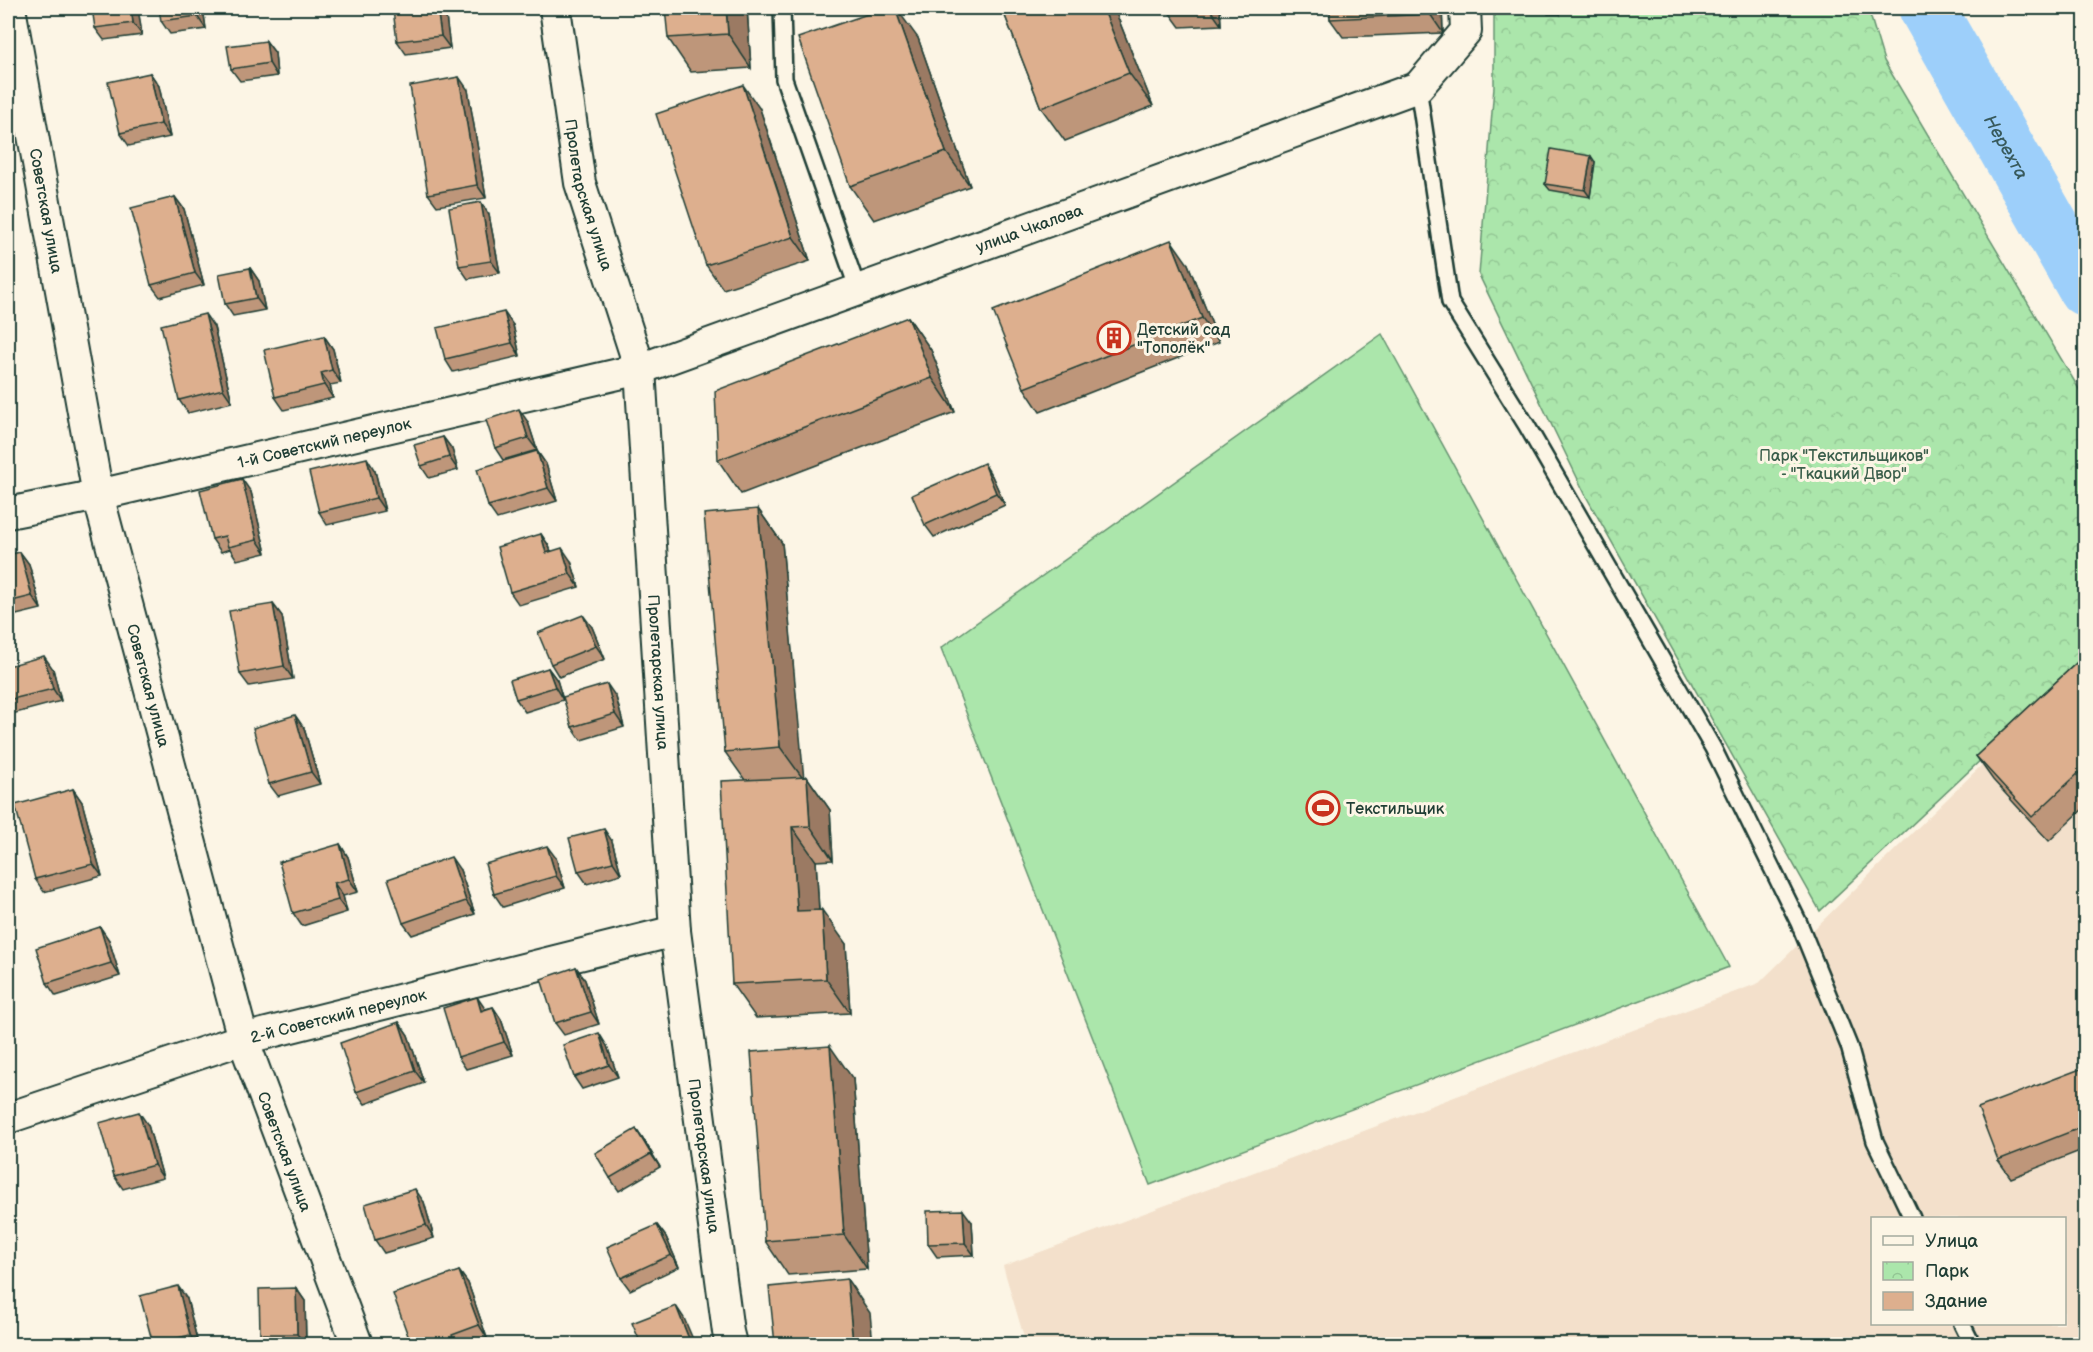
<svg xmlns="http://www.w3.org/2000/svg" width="2093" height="1352" viewBox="0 0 2093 1352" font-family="'Balsamiq Sans',sans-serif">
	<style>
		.built { fill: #f3e0cb; fill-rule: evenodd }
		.park { fill: url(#park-crowns); stroke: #659270; stroke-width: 1.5 }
		.pitch { fill: #abe6ab; stroke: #659270; stroke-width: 1.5 }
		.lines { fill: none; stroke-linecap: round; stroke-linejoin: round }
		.river { stroke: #9dcffa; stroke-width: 57 }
		.service-casing { stroke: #1f3d34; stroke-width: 20 }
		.minor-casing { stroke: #1f3d34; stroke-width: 34 }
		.service { stroke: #fcf5e5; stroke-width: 15 }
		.minor { stroke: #fcf5e5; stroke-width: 30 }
		.wall { fill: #be967a; stroke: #1f3d34; stroke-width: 1.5 }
		.shaded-wall { fill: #9b7a63; stroke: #1f3d34; stroke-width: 1.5 }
		.building { fill: #ddaf8e; stroke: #1f3d34; stroke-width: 1.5 }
		.labels { text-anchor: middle; stroke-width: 6; stroke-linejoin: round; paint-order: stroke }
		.street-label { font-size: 16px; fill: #1f3d34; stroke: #fcf5e5 }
		.poi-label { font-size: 16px; fill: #1f3d34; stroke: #fcf5e5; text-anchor: start }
		.park-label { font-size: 16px; fill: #3b5f4c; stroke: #fcf5e5 }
		.water-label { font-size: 18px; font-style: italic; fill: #385a5c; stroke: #fcf5e5 }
	</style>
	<defs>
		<pattern id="park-crowns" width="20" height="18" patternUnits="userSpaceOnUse" patternTransform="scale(1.5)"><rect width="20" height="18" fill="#abe6ab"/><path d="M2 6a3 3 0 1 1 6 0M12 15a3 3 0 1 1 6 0" fill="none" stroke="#93c694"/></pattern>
	</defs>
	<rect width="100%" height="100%" fill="#fcf5e5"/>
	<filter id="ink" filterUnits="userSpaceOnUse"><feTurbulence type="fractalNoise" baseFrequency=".0167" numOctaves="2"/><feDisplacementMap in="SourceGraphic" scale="12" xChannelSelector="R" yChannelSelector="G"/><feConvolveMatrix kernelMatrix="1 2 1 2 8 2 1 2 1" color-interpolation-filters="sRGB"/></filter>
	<g filter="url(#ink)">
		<path class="built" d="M2085 669V1344H1026L1003 1266 1759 983 1995 752ZM1872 1218H2064V1324H1872Z"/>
		<path class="park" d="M1494 8H1868L1884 61 2085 399V662L1820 911 1587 498 1479 275 1494 87Z"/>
		<path class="pitch" d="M1382 334 1729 967 1150 1185 941 648Z"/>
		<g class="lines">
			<path class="river" id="s1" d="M1927 8 2086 288"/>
			<defs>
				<g id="service">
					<path d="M782 8 784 79 858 290"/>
					<path d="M1418 87 1450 302 1527 426 1713 748 1799 923 1849 1046 1875 1141 1912 1218"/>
					<path d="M1962 1324 1972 1344"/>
				</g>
				<g id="minor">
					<path id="s2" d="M10 8 98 495 243 1039 357 1344"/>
					<path id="s3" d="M555 8 580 183 640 369 675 931 728 1332 731 1344"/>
					<path id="s4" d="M8 513 98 495 640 369 1418 87 1466 31 1465 8"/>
					<path id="s5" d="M8 1118 243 1039 675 931"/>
				</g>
			</defs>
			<use href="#service" class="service-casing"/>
			<use href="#minor" class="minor-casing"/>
			<use href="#service" class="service"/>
			<use href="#minor" class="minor"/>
		</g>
		<g class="wall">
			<path d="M138 8 142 35 104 40 95 28Z"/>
			<path d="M203 8 206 29 170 34 161 21Z"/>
			<path d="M416 8H439L446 17 450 48 406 54 397 41Z"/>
			<path d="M747 8 751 68 691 72 668 38Z"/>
			<path d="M1002 8H1114L1153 106 1065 141 1041 108Z"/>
			<path d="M1166 8H1220L1221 25 1180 27Z"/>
			<path d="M1330 8H1442L1443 33 1343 37 1330 19Z"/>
			<path d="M1544 8H1559L1560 14H1548Z"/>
			<path d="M918 38 970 186 874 220 850 186Z"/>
			<path d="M266 41 275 53 277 76 240 81 231 69Z"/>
			<path d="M150 73 159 86 170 137 129 146 120 133Z"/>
			<path d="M468 90 486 198 437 206 428 194Z"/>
			<path d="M760 109 810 261 723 289 706 265Z"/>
			<path d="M1595 162 1590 197 1550 190 1545 184Z"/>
			<path d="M175 197 184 209 204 285 160 297 151 285Z"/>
			<path d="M489 215 500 273 468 279 459 266Z"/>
			<path d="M1188 264 1219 342 1040 412 1024 388Z"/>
			<path d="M250 268 259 281 265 310 233 316 225 304Z"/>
			<path d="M908 317 931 350 955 412 741 494 718 460Z"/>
			<path d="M513 325 520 356 453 372 445 359Z"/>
			<path d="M214 327 232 402 188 413 179 400Z"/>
			<path d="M324 336 333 349 341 383 330 385 333 398 284 410 275 397Z"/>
			<path d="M528 422 537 450 503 460 495 448Z"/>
			<path d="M443 437 452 449 458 470 429 478 421 466Z"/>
			<path d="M537 451 546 464 557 501 497 519 488 506Z"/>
			<path d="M375 471 385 511 327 525 319 512Z"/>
			<path d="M992 476 1005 505 934 537 925 525Z"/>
			<path d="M251 492 266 553 237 560 230 549 221 552 212 539Z"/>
			<path d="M758 509 782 543 803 777H807L830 810 833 860 816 861 819 910 846 944 850 1013 756 1018 732 984 745 780 725 752Z"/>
			<path d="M541 534 549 546 551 551 571 561 579 587 519 605 510 592Z"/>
			<path d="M20 552 29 564 41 609 8 617V555Z"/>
			<path d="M273 604 282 616 293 679 249 686 240 674Z"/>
			<path d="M592 627 605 659 559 677 551 664Z"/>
			<path d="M2085 655V807L2049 841 1993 780 1976 756Z"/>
			<path d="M8 666 53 669 61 701 8 715Z"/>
			<path d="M548 668 557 680 563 700 525 712 516 699Z"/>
			<path d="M616 697 624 727 581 740 572 727Z"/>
			<path d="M304 728 320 784 278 796 269 784Z"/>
			<path d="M73 789 82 802 102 876 44 892 35 879Z"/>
			<path d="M612 841 621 874 587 884 578 871Z"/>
			<path d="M340 844 348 857 358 892 343 896 347 912 302 926 293 913Z"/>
			<path d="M556 858 565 888 503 907 494 894Z"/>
			<path d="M460 870 475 914 412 935 403 923Z"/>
			<path d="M100 927 109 940 120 976 56 996 47 983Z"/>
			<path d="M576 967 585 980 599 1024 564 1035 555 1023Z"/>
			<path d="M493 1007 501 1019 513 1055 466 1069 458 1057 485 1009Z"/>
			<path d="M399 1022 408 1035 424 1083 365 1104 356 1092Z"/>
			<path d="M607 1046 618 1077 582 1089 574 1077Z"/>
			<path d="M2085 1071V1149L2011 1178 1998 1160Z"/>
			<path d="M853 1079 867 1269 788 1275 765 1241Z"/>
			<path d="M148 1125 163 1178 123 1189 114 1176Z"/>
			<path d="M645 1142 660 1167 619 1191 610 1178Z"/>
			<path d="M424 1202 434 1238 384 1253 375 1240Z"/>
			<path d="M972 1222 974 1255 937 1257 928 1244Z"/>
			<path d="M657 1225 666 1237 679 1267 630 1290 621 1278Z"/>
			<path d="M459 1271 468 1283 487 1338 470 1344H411Z"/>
			<path d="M296 1288 305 1301 306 1344H267L260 1334Z"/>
			<path d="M187 1299 198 1344H153Z"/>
		</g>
		<g class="shaded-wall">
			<path d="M131 8H138L142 35 133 23Z"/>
			<path d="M196 8H203L206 29 197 16Z"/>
			<path d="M437 8H439L446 17 450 48 441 36Z"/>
			<path d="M726 8H747L751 68 728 34Z"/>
			<path d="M895 8H896L918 38 970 186 946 152Z"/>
			<path d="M1103 8H1114L1153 106 1129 73Z"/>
			<path d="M1209 8H1220L1221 25Z"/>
			<path d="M1430 8H1442L1443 33 1430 14Z"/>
			<path d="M1555 8H1559L1560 14Z"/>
			<path d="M266 41 275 53 277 76 269 63Z"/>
			<path d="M150 73 159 86 170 137 161 124Z"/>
			<path d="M459 77 468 90 486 198 477 185Z"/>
			<path d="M743 85 760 109 810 261 793 237Z"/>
			<path d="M1591 156 1595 162 1590 197 1585 190Z"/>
			<path d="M175 197 184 209 204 285 195 273Z"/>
			<path d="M481 202 489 215 500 273 491 261Z"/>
			<path d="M1171 240 1188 264 1219 342 1202 318Z"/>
			<path d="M250 268 259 281 265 310 256 298Z"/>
			<path d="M504 312 513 325 520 356 512 343Z"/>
			<path d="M205 314 214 327 232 402 223 389Z"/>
			<path d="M908 317 931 350 955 412 932 378Z"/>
			<path d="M324 336 333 349 341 383 332 370Z"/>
			<path d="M321 373 330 385 333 398 324 385Z"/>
			<path d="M519 409 528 422 537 450 528 438Z"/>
			<path d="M443 437 452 449 458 470 449 457Z"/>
			<path d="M537 451 546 464 557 501 548 488Z"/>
			<path d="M367 458 375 471 385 511 376 498Z"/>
			<path d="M984 463 992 476 1005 505 996 493Z"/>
			<path d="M242 479 251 492 266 553 257 540Z"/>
			<path d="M758 509 782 543 804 780 780 747Z"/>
			<path d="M541 534 549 546 555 565 546 553Z"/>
			<path d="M562 548 571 561 579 587 570 574Z"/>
			<path d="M20 552 29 564 41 609 32 596Z"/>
			<path d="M273 604 282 616 293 679 284 666Z"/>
			<path d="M583 615 592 627 605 659 596 646Z"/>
			<path d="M44 656 53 669 61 701 53 689Z"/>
			<path d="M548 668 557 680 563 700 555 687Z"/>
			<path d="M607 684 616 697 624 727 615 714Z"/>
			<path d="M295 715 304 728 320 784 311 772Z"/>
			<path d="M807 777 830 810 833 860 810 826Z"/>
			<path d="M73 789 82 802 102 876 93 864Z"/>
			<path d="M792 827 816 861 821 945 797 911Z"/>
			<path d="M604 829 612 841 621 874 613 862Z"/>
			<path d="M340 844 348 857 358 892 349 879Z"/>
			<path d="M547 846 556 858 565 888 556 876Z"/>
			<path d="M451 857 460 870 475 914 466 901Z"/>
			<path d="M334 883 343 896 347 912 338 900Z"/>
			<path d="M822 910 846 944 850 1013 826 979Z"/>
			<path d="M100 927 109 940 120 976 111 963Z"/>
			<path d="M576 967 585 980 599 1024 591 1012Z"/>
			<path d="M477 997 486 1010 481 1011Z"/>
			<path d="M493 1007 501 1019 513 1055 504 1042Z"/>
			<path d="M399 1022 408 1035 424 1083 415 1071Z"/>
			<path d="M599 1033 607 1046 618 1077 609 1065Z"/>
			<path d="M830 1046 853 1079 867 1269 844 1235Z"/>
			<path d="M139 1112 148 1125 163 1178 154 1165Z"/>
			<path d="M636 1129 645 1142 660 1167 651 1154Z"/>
			<path d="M415 1189 424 1202 434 1238 426 1225Z"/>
			<path d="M963 1210 972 1222 974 1255 965 1243Z"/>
			<path d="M657 1225 666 1237 679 1267 671 1255Z"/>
			<path d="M459 1271 468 1283 487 1338 479 1325Z"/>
			<path d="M847 1279 870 1313 873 1344H853Z"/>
			<path d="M178 1286 187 1299 198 1344H196L190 1335Z"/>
			<path d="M296 1288 305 1301 306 1344H305L297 1334Z"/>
			<path d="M676 1306 684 1318 695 1344H691Z"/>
		</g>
		<g class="building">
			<path d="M92 8H131L133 23 95 28Z"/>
			<path d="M159 8H196L197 16 161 21Z"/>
			<path d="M416 8H437L441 36 397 41 393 10Z"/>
			<path d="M665 8H726L728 34 668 38Z"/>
			<path d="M885 8H895L946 152 850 186 798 38Z"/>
			<path d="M1002 8H1103L1129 73 1041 108Z"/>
			<path d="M1330 8H1430V14L1330 19Z"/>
			<path d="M266 41 269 63 231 69 227 46Z"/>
			<path d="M150 73 161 124 120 133 108 82Z"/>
			<path d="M459 77 477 185 428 194 410 86Z"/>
			<path d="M743 85 793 237 706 265 656 114Z"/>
			<path d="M1551 149 1591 156 1585 190 1545 184Z"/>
			<path d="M175 197 195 273 151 285 131 208Z"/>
			<path d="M481 202 491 261 459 266 449 208Z"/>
			<path d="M1171 240 1202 318 1024 388 993 311Z"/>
			<path d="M250 268 256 298 225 304 219 274Z"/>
			<path d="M504 312 512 343 445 359 437 328Z"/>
			<path d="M205 314 223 389 179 400 161 325Z"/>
			<path d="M908 317 932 378 718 460 715 391Z"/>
			<path d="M324 336 332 370 321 373 324 385 275 397 264 350Z"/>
			<path d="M519 409 528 438 495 448 486 420Z"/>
			<path d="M443 437 449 457 421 466 414 445Z"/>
			<path d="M537 451 548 488 488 506 477 469Z"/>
			<path d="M367 458 376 498 319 512 309 472Z"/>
			<path d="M984 463 996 493 925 525 912 495Z"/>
			<path d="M242 479 257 540 228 547 225 536 212 539 200 490Z"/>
			<path d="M758 509 780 747 725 752 704 514Z"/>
			<path d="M541 534 546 553 562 548 570 574 510 592 497 547Z"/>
			<path d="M20 552 32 596 8 602V555Z"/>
			<path d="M273 604 284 666 240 674 229 611Z"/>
			<path d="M583 615 596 646 551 664 538 633Z"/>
			<path d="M2085 655V767L2032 817 1976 756Z"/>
			<path d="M44 656 53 689 8 700V666Z"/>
			<path d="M548 668 555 687 516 699 510 680Z"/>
			<path d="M607 684 615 714 572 727 563 697Z"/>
			<path d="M295 715 311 772 269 784 253 728Z"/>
			<path d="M807 777 810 826 792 827 797 911 822 910 826 979 732 984 721 781Z"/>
			<path d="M73 789 93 864 35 879 15 805Z"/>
			<path d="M604 829 613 862 578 871 569 838Z"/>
			<path d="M340 844 349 879 334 883 338 900 293 913 279 862Z"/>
			<path d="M547 846 556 876 494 894 485 864Z"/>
			<path d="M451 857 466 901 403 923 388 879Z"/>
			<path d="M100 927 111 963 47 983 36 948Z"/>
			<path d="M576 967 591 1012 555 1023 541 979Z"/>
			<path d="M477 997 481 1011 493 1007 504 1042 458 1057 443 1008Z"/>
			<path d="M399 1022 415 1071 356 1092 340 1043Z"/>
			<path d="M599 1033 609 1065 574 1077 563 1045Z"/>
			<path d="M830 1046 844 1235 765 1241 751 1052Z"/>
			<path d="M2083 1068 2085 1074V1126L1998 1160 1978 1108Z"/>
			<path d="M139 1112 154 1165 114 1176 99 1123Z"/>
			<path d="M636 1129 651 1154 610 1178 595 1153Z"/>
			<path d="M415 1189 426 1225 375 1240 365 1204Z"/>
			<path d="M963 1210 965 1243 928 1244 927 1211Z"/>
			<path d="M657 1225 671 1255 621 1278 607 1247Z"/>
			<path d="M459 1271 479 1325 452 1335 454 1342 448 1344H427L426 1341 417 1344H411L393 1294Z"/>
			<path d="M847 1279 853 1344H775L769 1287Z"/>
			<path d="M178 1286 190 1335 153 1344 140 1296Z"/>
			<path d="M296 1288 297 1334H260L259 1289Z"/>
			<path d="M676 1306 691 1344H641L632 1323Z"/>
		</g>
	</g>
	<defs>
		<symbol id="building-ring" viewBox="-11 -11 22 22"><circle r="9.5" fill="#fcf5e5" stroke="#c8321e" stroke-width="1.5"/><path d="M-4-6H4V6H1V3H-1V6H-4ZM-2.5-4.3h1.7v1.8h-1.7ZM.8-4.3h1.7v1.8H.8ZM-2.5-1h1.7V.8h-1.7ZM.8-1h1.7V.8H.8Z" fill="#c8321e"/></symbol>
		<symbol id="stadium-ring" viewBox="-11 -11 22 22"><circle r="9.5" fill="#fcf5e5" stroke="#c8321e" stroke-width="1.5"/><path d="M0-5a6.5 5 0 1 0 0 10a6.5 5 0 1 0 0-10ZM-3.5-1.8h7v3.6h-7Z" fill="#c8321e"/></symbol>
	</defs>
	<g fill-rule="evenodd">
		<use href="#building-ring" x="1095" y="319" width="38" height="38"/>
		<use href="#stadium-ring" x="1304" y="789" width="38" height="38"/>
	</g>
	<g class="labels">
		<g class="street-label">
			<text dy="6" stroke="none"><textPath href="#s3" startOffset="190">Пролетарская улица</textPath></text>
			<text dy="6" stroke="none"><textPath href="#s2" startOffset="206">Советская улица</textPath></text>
			<text dy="6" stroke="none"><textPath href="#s4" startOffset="1062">улица Чкалова</textPath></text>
			<text dy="6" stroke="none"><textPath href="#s4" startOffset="324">1-й Советский переулок</textPath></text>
			<text dy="6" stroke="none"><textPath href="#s3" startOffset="676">Пролетарская улица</textPath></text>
			<text dy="6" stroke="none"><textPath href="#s2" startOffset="692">Советская улица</textPath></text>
			<text dy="6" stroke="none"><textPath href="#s5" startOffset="346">2-й Советский переулок</textPath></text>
			<text dy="6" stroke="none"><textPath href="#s2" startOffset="1178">Советская улица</textPath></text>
			<text dy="6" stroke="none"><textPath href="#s3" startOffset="1162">Пролетарская улица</textPath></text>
		</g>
		<g class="poi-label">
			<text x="1137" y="335">Детский сад<tspan x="1137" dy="18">"Тополёк"</tspan></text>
			<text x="1346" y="814">Текстильщик</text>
		</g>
		<g class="park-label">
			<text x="1844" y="461">Парк "Текстильщиков"<tspan x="1844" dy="18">- "Ткацкий Двор"</tspan></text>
		</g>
		<g class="water-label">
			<text dy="6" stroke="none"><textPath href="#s1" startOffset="160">Нерехта</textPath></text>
		</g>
	</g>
	<rect width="2093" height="1352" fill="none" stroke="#fcf5e5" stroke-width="30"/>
	<rect x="15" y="15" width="2063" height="1322" fill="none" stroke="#1f3d34" stroke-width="2" filter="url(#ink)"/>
	<rect x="1871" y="1217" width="195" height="108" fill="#fcf5e5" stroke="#a4ab9e" stroke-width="1.5"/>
	<rect x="1883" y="1236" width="30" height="9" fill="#fcf5e5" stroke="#a4ab9e" stroke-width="1.5"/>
	<text x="1925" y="1247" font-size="18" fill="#1f3d34">Улица</text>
	<rect x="1883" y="1262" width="30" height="18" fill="url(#park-crowns)" stroke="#a4ab9e" stroke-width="1.5"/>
	<text x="1925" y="1277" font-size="18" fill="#1f3d34">Парк</text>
	<rect x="1883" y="1292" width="30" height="18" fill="#ddaf8e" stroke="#a4ab9e" stroke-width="1.5"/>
	<text x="1925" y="1307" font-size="18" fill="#1f3d34">Здание</text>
</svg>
